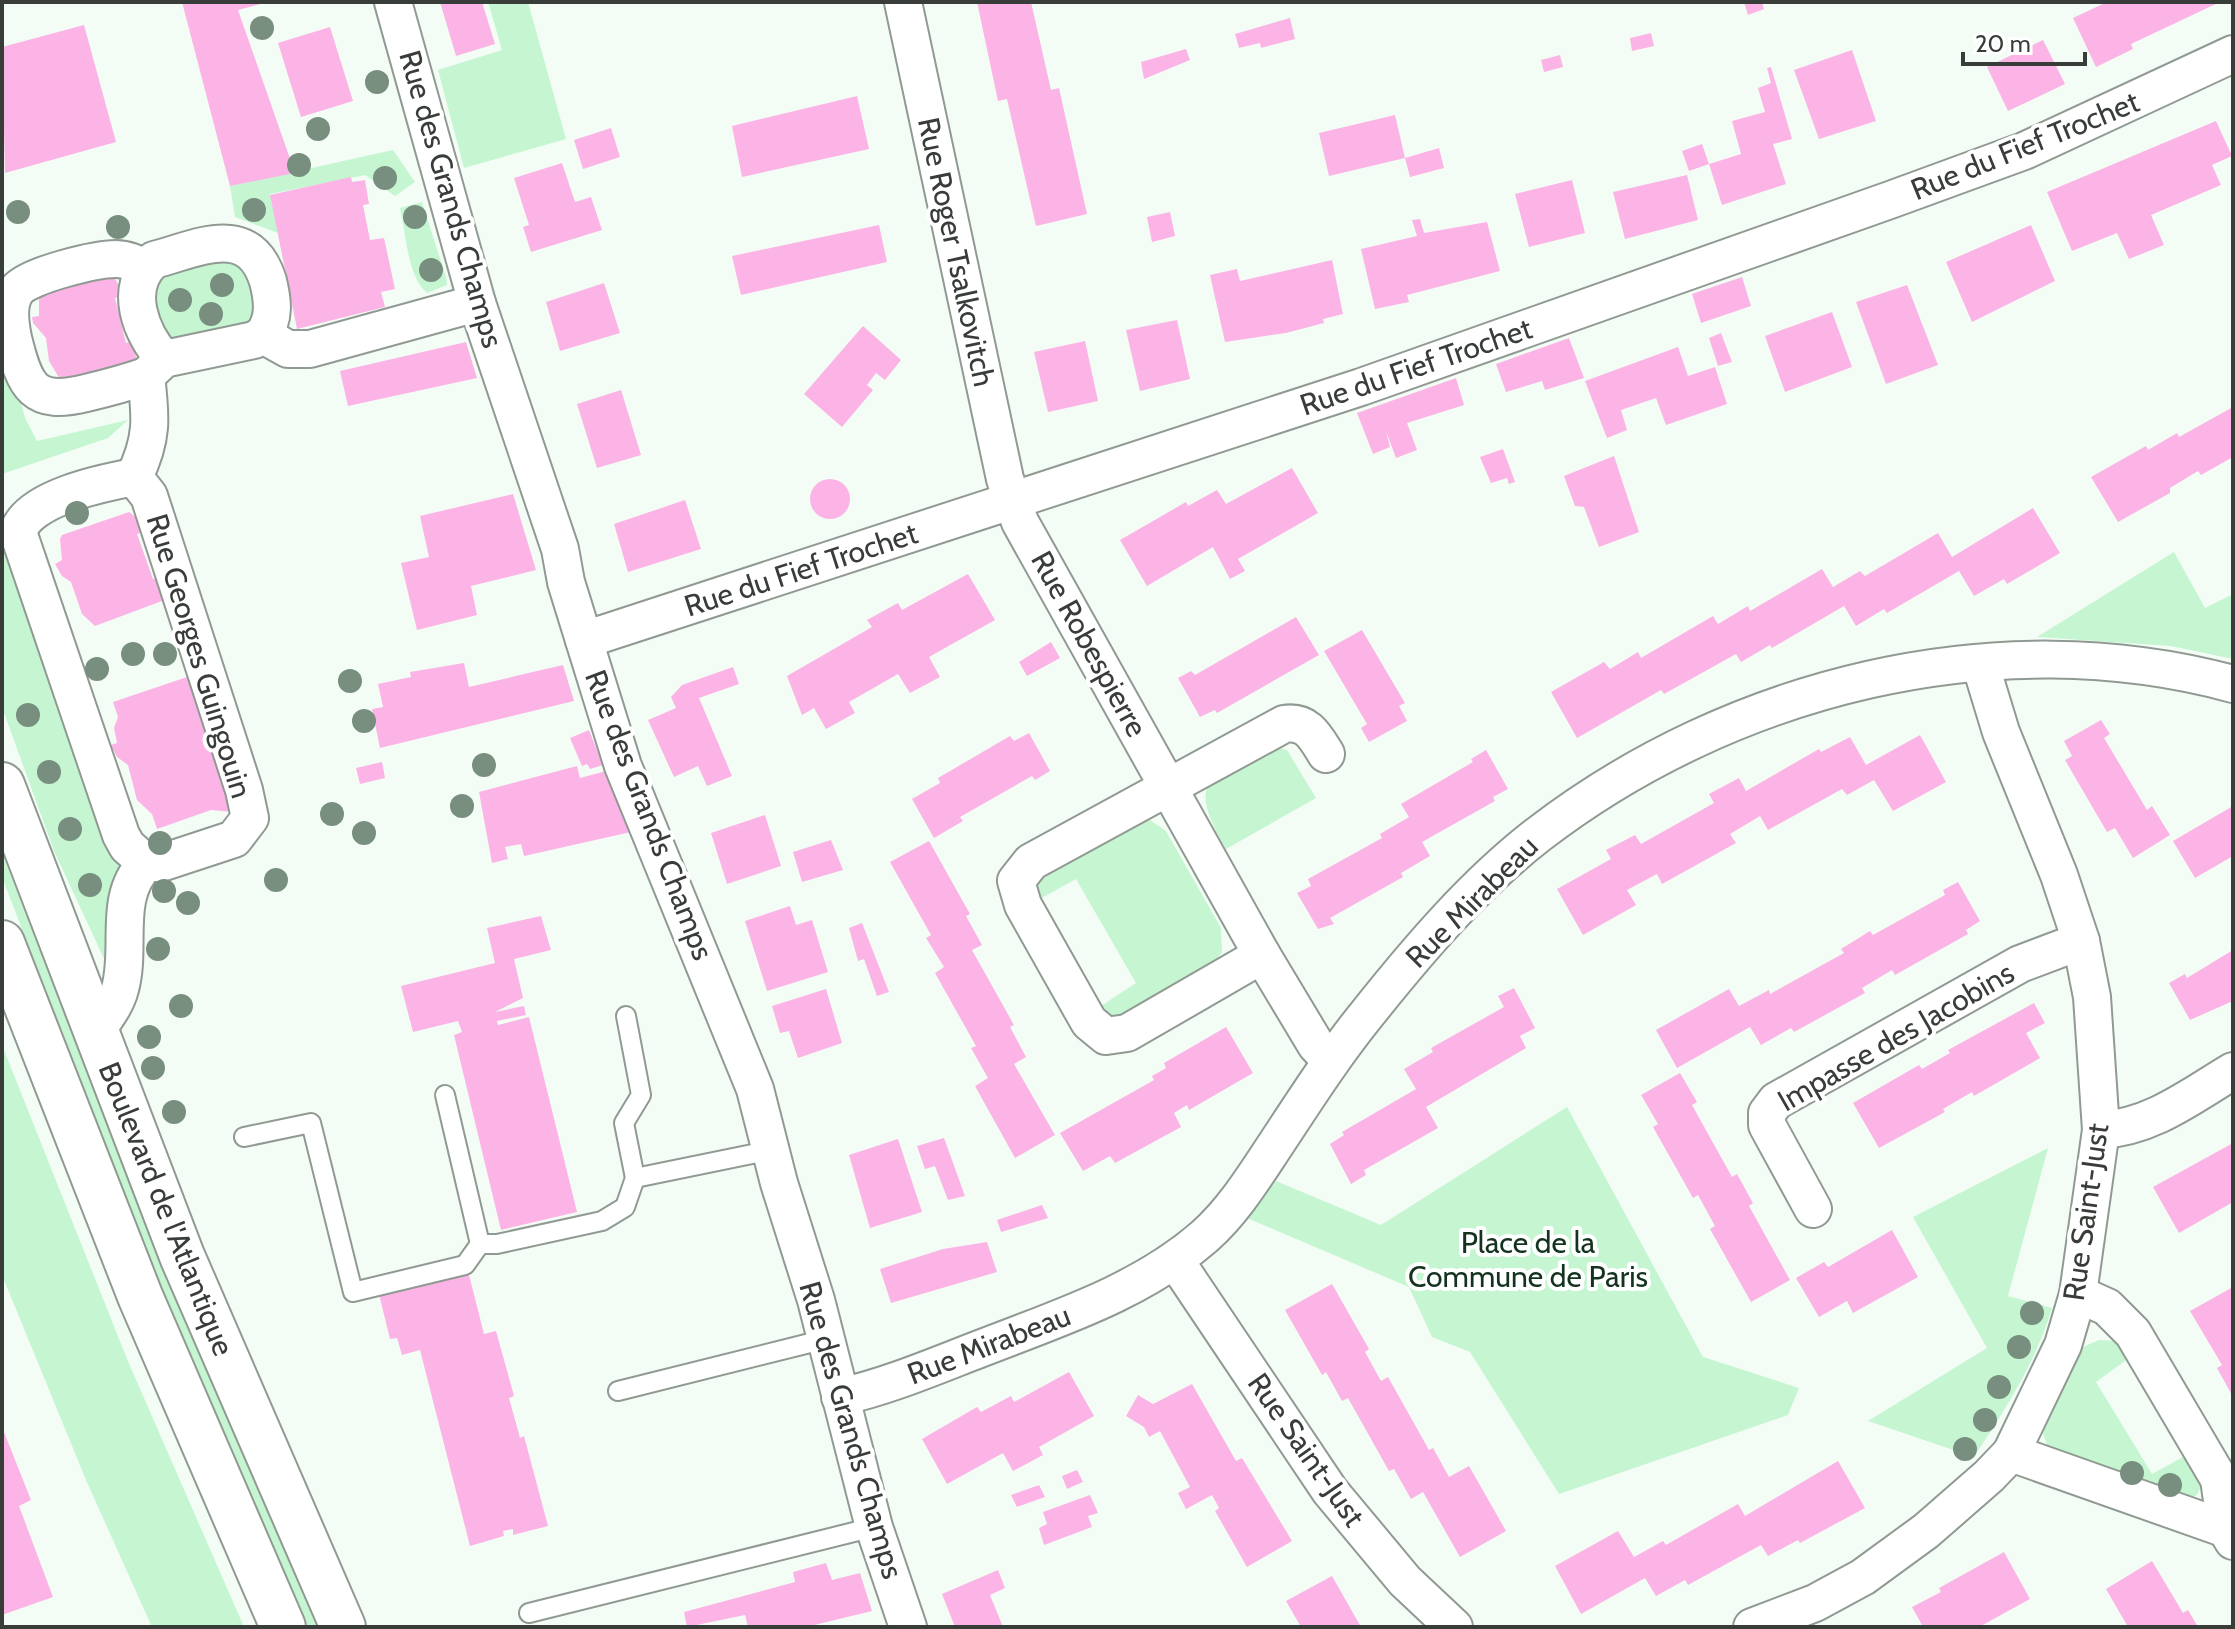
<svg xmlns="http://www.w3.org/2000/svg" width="2235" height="1629" viewBox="0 0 2235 1629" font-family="Cabin,sans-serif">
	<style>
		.green { fill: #c5f6d1 }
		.building { fill: #fcb4e6 }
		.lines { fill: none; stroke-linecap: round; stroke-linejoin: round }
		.lane-casing { stroke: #909a93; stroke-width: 22 }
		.street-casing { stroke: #909a93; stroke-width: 40 }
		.secondary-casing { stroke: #909a93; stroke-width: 48 }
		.lane { stroke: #fff; stroke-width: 18 }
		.street { stroke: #fff; stroke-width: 36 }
		.secondary { stroke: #fff; stroke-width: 44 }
		.tree { fill: #788e7f }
		.labels { text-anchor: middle; stroke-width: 8; stroke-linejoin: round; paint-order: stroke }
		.street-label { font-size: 30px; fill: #393d39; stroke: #fff }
		.park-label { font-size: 30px; fill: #14331e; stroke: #fff }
	</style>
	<rect width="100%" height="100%" fill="#f3fdf5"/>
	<g class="green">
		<path d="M488 2H528L566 139 464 168 438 70 502 50Z"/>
		<path d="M393 150 415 182 395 196 365 175 270 194 278 233 235 217 230 186Z"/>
		<path d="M422 202 446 277 447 285 427 293C407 276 406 233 400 208Z"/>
		<path d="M221 258 234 260 254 277 255 313 249 323 173 342 154 326 153 288 168 271Z"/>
		<path d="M2 326 25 418 37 441 128 420 108 438 2 474Z"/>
		<path d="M2 524 131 862 106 963 54 851 2 707Z"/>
		<path d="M2174 552 2205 608 2233 594V659L2171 646 2037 637Z"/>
		<path d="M1269 745 1287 750 1316 798 1226 849C1186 780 1207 778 1269 745Z"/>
		<path d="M1150 820 1166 831 1221 928 1222 952 1208 970 1112 1021 1098 1008 1136 983 1076 879 1038 900 1034 881 1129 823Z"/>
		<path d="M2 853 183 1318 318 1627H308L144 1247 2 877Z"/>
		<path d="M2 1045 127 1359 244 1627H152L86 1480 2 1275Z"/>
		<path d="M1567 1107 1703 1357 1799 1388 1788 1415 1559 1494 1470 1352 1432 1337 1409 1287 1247 1218 1276 1181 1381 1225Z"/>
		<path d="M2048 1148 2008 1296 2052 1308C2036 1362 2005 1410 1974 1457L1868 1421 1987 1348 1913 1217Z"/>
		<path d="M2099 1340 2119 1341 2129 1358 2096 1382 2152 1474 2185 1456 2204 1480 2197 1495 2181 1502 2050 1453 2041 1428 2083 1347Z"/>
	</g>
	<g class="building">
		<path d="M182 2H268L238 10 295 173 230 186Z"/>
		<path d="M440 2H482L495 44 456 56Z"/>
		<path d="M977 2H1031L1051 90 1059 88 1087 214 1036 226 1007 99 998 101Z"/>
		<path d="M1744 2H1762L1764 9 1748 15Z"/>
		<path d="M2107 2H2220L2131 44 2133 49 2096 67 2073 18Z"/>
		<path d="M1290 18 1295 39 1261 48 1260 43 1239 48 1235 34Z"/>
		<path d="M84 25 116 142 5 173 2 47Z"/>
		<path d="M330 27 353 101 301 117 278 43Z"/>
		<path d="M1651 33 1654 46 1632 51 1630 38Z"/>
		<path d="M2043 40 2065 84 2008 111 1987 67Z"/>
		<path d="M1186 49 1190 60 1144 79 1141 62Z"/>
		<path d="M1852 50 1876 121 1819 139 1794 70Z"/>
		<path d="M1560 55 1563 67 1544 72 1541 60Z"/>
		<path d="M1771 67 1792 139 1773 144 1786 184 1722 205 1709 164 1689 171 1682 151 1702 144 1709 164 1741 154 1732 121 1765 112 1758 88 1771 83 1767 68Z"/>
		<path d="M857 96 869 149 742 177 732 126Z"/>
		<path d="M1395 115 1405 158 1329 176 1319 133Z"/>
		<path d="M2216 121 2232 156 2212 165 2221 185 2151 215 2164 245 2129 259 2117 233 2072 251 2047 192Z"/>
		<path d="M611 128 620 157 583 169 574 140Z"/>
		<path d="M1439 148 1444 168 1410 177 1405 158Z"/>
		<path d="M562 163 575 202 591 197 602 230 531 252 523 227 529 225 514 178Z"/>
		<path d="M1687 175 1698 220 1625 239 1613 192Z"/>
		<path d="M351 177 352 182 365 180 369 204 363 205 370 240 384 238 395 289 381 292 385 307 297 329 270 195Z"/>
		<path d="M1572 180 1585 233 1529 247 1515 194Z"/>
		<path d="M1170 212 1175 236 1152 242 1147 217Z"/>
		<path d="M1420 219 1424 233 1487 222 1500 271 1407 295 1409 302 1375 309 1361 249 1417 236 1412 220Z"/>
		<path d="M879 225 887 262 741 295 732 256Z"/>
		<path d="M2031 225 2055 281 1972 322 1946 262Z"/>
		<path d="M1332 260 1343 314 1323 319 1324 323 1286 333 1225 342 1210 275 1237 269 1240 281Z"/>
		<path d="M113 275 124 295 115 298 126 343 135 340 136 361 133 365 61 381 49 361 46 338 33 323 32 317 39 316V293Z"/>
		<path d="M1742 277 1751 306 1701 323 1692 294Z"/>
		<path d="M604 283 620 333 560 351 546 302Z"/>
		<path d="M1907 285 1938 365 1886 384 1856 302Z"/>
		<path d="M1832 312 1852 367 1785 392 1765 336Z"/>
		<path d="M1177 320 1190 379 1140 391 1126 330Z"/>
		<path d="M863 326 901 360 885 380 876 373 867 385 873 390 842 427 804 394Z"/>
		<path d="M1721 333 1732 362 1718 366 1709 338Z"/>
		<path d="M1569 338 1584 378 1545 390 1542 381 1506 392 1496 364Z"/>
		<path d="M1085 341 1098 401 1048 412 1034 352Z"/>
		<path d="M466 342 477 378 348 406 340 371Z"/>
		<path d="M1678 347 1688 376 1715 367 1727 404 1666 425 1656 398 1621 410 1627 430 1607 438 1585 381Z"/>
		<path d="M1456 378 1464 405 1407 423 1417 450 1396 458 1386 431 1390 447 1373 454 1357 413Z"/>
		<path d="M621 390 641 455 597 468 577 404Z"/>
		<path d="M2233 407V457L2201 475 2198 471 2170 488V493L2118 522 2091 477 2146 446 2148 450 2177 433 2179 437Z"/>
		<path d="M1503 449 1515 482 1509 484 1507 478 1491 483 1480 457Z"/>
		<path d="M1614 456 1639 532 1599 547 1584 507 1575 506 1564 476Z"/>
		<path d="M1292 468 1318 513 1238 559 1245 571 1230 579 1213 547 1147 586 1120 540 1186 502 1188 506 1217 490 1226 504Z"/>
		<circle cx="830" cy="499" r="20"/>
		<path d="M513 494 536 570 471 586 477 615 417 630 401 563 429 557 420 516Z"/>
		<path d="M685 500 701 549 628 572 614 524Z"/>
		<path d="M2033 508 2060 553 2007 584 2004 579 1974 596 1959 571 1887 613 1884 609 1856 626 1844 606 1772 648 1770 645 1741 662 1736 654 1664 694 1661 690 1577 738 1551 692 1604 662 1610 669 1638 652 1641 658 1713 616 1718 624 1748 606 1750 611 1822 569 1833 587 1860 571 1865 576 1938 533 1952 557Z"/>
		<path d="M129 512 141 521 146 531 137 534 153 579 162 576 165 595 162 601 95 626 82 614 71 582 62 576 55 564 62 560 60 539 62 535Z"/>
		<path d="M968 574 995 620 929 657 940 677 910 693 898 674 849 702 855 713 826 729 814 708 802 715 787 676 872 627 867 620 898 603 902 610Z"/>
		<path d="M1296 617 1319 655 1217 713 1215 710 1200 717 1178 678 1191 671 1195 675Z"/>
		<path d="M1362 630 1405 703 1399 706 1407 721 1369 742 1361 728 1367 724 1324 651Z"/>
		<path d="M1051 642 1060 658 1027 676 1019 662Z"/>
		<path d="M464 663 469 687 563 665 574 701 380 748 372 709 383 707 378 684 411 677 410 672Z"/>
		<path d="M733 667 739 684 699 698 732 776 707 786 698 766 674 777 648 720 676 708 671 697 682 685Z"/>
		<path d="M190 676 232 812 211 810 157 829 152 814 137 800 128 765 117 757 111 745 117 743 114 728 118 717 113 702Z"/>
		<path d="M2101 720 2110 734 2104 738 2147 810 2152 806 2170 835 2133 858 2115 828 2107 832 2065 760 2072 756 2064 741Z"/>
		<path d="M589 730 603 765 590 769 587 764 582 766 570 738Z"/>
		<path d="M1029 733 1050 771 1035 780 1032 776 960 817 963 821 934 838 912 799 940 783 938 778 1010 736 1014 741Z"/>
		<path d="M1920 735 1946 782 1893 811 1874 780 1847 795 1842 789 1768 830 1760 816 1730 834 1736 843 1662 884 1657 874 1627 890 1636 905 1583 935 1557 889 1611 859 1606 850 1635 835 1641 844 1714 803 1709 794 1739 778 1746 791 1819 749 1821 752 1850 737 1866 765Z"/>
		<path d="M1486 750 1508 789 1493 797 1495 801 1422 842 1430 856 1401 873 1403 877 1330 918 1334 924 1318 929 1297 893 1311 886 1308 879 1382 838 1380 834 1409 817 1401 804 1473 762 1471 759Z"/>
		<path d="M382 762 385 778 360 784 356 768Z"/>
		<path d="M577 766 580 778 606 771 631 832 524 856 521 844 505 847 508 859 492 863 479 792Z"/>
		<path d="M2233 806V856L2195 878 2173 841Z"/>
		<path d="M765 815 781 866 727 884 711 833Z"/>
		<path d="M831 840 843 870 802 882 793 852Z"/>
		<path d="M929 841 970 914 966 916 982 945 972 950 1014 1025 1010 1027 1026 1057 1014 1064 1055 1135 1015 1158 975 1086 988 1078 971 1048 976 1046 935 973 944 967 926 938 931 935 890 862Z"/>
		<path d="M1958 882 1980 921 1966 930 1968 934 1895 975 1892 970 1862 988 1865 993 1794 1032 1791 1028 1761 1045 1750 1027 1677 1068 1656 1030 1729 989 1739 1006 1769 990 1770 994 1844 953 1841 949 1870 931 1873 935 1945 895 1943 890Z"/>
		<path d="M790 906 796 925 812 920 828 972 767 991 745 921Z"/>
		<path d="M541 916 551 950 514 959 523 998 495 1012 524 1006 526 1015 497 1021 498 1025 529 1017 577 1212 501 1230 454 1035 462 1032 458 1021 413 1032 401 986 495 963 487 928Z"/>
		<path d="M862 923 889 992 877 996 864 959 858 961 849 928Z"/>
		<path d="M2233 950V1001L2190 1020 2169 983 2185 974 2187 978Z"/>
		<path d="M1514 988 1535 1028 1520 1036 1526 1048 1426 1107 1438 1128 1364 1170 1366 1175 1351 1184 1330 1144 1344 1135 1342 1132 1416 1089 1404 1069 1433 1052 1431 1048 1504 1007 1498 996Z"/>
		<path d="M826 989 842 1043 798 1058 789 1031 780 1033 772 1006Z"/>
		<path d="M2034 1003 2045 1023 2026 1033 2040 1058 1974 1096 1972 1092 1943 1109 1945 1112 1879 1148 1853 1103 1919 1065 1922 1069 1950 1053 1948 1050Z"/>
		<path d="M1226 1027 1253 1073 1189 1110 1187 1105 1174 1113 1181 1127 1115 1163 1110 1156 1083 1171 1060 1133 1154 1080 1152 1076 1166 1068 1164 1063Z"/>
		<path d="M1680 1073 1697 1102 1692 1105 1732 1177 1737 1174 1753 1203 1749 1206 1790 1280 1751 1302 1710 1229 1715 1226 1698 1195 1693 1198 1653 1127 1658 1124 1641 1095Z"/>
		<path d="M944 1138 965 1196 948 1200 935 1166 925 1169 917 1146Z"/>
		<path d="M898 1139 922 1212 870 1228 849 1155Z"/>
		<path d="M2233 1143V1202L2179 1233 2153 1187Z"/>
		<path d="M1042 1205 1048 1218 1001 1232 997 1220Z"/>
		<path d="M1892 1230 1918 1277 1853 1313 1847 1301 1819 1317 1796 1278 1824 1262 1828 1267Z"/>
		<path d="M987 1242 997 1272 891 1303 880 1269 943 1249Z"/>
		<path d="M468 1271 484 1334 496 1331 514 1396 509 1398 520 1438 524 1436 548 1526 513 1535V1529L503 1531 504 1536 470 1546 420 1350 402 1355 397 1338 390 1339 379 1294Z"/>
		<path d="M1332 1284 1369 1349 1365 1352 1381 1381 1388 1377 1429 1450 1433 1448 1449 1477 1469 1466 1506 1531 1460 1557 1423 1492 1411 1499 1394 1469 1389 1471 1348 1398 1342 1401 1326 1372 1322 1375 1285 1310Z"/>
		<path d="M2233 1287V1397L2217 1368 2222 1365 2190 1311Z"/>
		<path d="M1069 1372 1094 1416 1039 1447 1043 1455 1013 1471 1003 1453 947 1484 922 1439 977 1407 981 1412 1011 1396 1014 1402Z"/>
		<path d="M1192 1384 1236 1461 1242 1458 1292 1541 1247 1567 1215 1511 1219 1508 1212 1495 1186 1509 1178 1493 1190 1487 1160 1431 1149 1437 1144 1427 1126 1416 1138 1395 1153 1404Z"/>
		<path d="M2 1427 31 1500 19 1506 53 1597 2 1615Z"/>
		<path d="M1838 1461 1865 1508 1800 1543 1798 1540 1768 1556 1761 1545 1688 1585 1685 1580 1656 1596 1645 1578 1581 1614 1555 1566 1618 1531 1634 1557 1663 1541 1666 1545 1738 1504 1745 1516Z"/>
		<path d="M1077 1470 1083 1482 1067 1489 1062 1476Z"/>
		<path d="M1039 1485 1045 1497 1017 1507 1011 1495Z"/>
		<path d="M1090 1495 1098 1513 1088 1516 1092 1527 1044 1545 1039 1528 1047 1524 1043 1512Z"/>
		<path d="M2004 1552 2030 1599 1979 1627H1917L1922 1625 1912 1607 1941 1592 1939 1588Z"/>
		<path d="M2152 1561 2183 1613 2188 1610 2198 1627H2128L2106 1589Z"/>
		<path d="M826 1563 832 1580 860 1573 872 1611 806 1627H748L745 1615 687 1627 684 1612 795 1582 793 1572Z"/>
		<path d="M998 1570 1005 1588 990 1595 1003 1627H955L942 1594Z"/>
		<path d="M1332 1576 1361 1627H1301L1286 1601Z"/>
	</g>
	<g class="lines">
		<defs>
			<g id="lane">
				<path d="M626 1016 641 1095 624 1123 635 1178 772 1150"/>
				<path d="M445 1095 480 1244"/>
				<path d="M244 1137 311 1123 353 1292 465 1265 480 1244H497L602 1221 625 1207 635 1178"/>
				<path d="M618 1391 826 1339"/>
				<path d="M529 1613 874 1527"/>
			</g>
			<g id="street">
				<path d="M393 2 477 303 560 549 566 582 623 766 755 1089 779 1183 816 1300 874 1527 908 1627"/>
				<path d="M903 2 1005 479 1020 522 1262 955 1316 1045 1331 1061"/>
				<path d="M145 268C135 263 127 259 116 259 96 259 29 275 17 290 7 303 10 323 13 338 25 387 33 406 86 393 107 388 126 383 146 376"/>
				<path d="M164 359C141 334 122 287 154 260 199 248 249 221 268 281 273 301 275 318 263 335"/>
				<path d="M134 477C153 439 151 417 146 376L164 359 254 340 263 335 288 349H310L477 303"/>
				<path d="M584 640 1361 387 1890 200 2024 151 2233 54"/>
				<path d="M1262 955 1127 1033 1106 1036 1089 1022 1023 905 1016 881 1031 862 1284 724C1307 720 1315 736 1326 754"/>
				<path d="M95 1033C104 1019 116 1005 120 989 132 946 112 898 146 863H161L234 839 250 818 244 790 149 496 134 477C102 483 28 498 18 532L121 835 127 846 146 863"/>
				<path d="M2101 1130C2152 1127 2191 1096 2233 1071"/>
				<path d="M1813 1209 1767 1125V1113L1776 1101 2020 964 2081 941"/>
				<path d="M1175 1260 1330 1491 1405 1581 1454 1627"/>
				<path d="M2078 1294 2107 1307 2133 1333 2219 1479 2226 1529 2233 1541"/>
				<path d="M840 1397C889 1386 935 1366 982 1348 1059 1318 1141 1292 1205 1236 1234 1210 1254 1177 1276 1144 1305 1100 1333 1056 1367 1014 1418 950 1474 884 1539 834 1732 686 1996 620 2233 684"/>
				<path d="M2011 1453 2226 1529"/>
				<path d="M1752 1627 1815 1603 1863 1577 1926 1531 1989 1476 2011 1453 2063 1345 2078 1294 2101 1130 2092 997 2081 941 2059 875 2001 732 1980 663"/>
			</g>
			<g id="secondary">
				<path d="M2 785 182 1256 343 1627"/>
				<path d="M2 943 140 1296 283 1627"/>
			</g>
		</defs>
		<use href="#lane" class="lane-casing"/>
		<use href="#street" class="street-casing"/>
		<use href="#secondary" class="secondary-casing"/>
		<use href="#lane" class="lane"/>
		<use href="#street" class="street"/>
		<use href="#secondary" class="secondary"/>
	</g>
	<g class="tree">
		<circle cx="262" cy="28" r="12"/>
		<circle cx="377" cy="82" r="12"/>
		<circle cx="318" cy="129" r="12"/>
		<circle cx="299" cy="165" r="12"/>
		<circle cx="385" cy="178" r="12"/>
		<circle cx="254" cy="210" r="12"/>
		<circle cx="18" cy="212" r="12"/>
		<circle cx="415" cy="217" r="12"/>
		<circle cx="118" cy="227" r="12"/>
		<circle cx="431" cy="270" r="12"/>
		<circle cx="222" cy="285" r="12"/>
		<circle cx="180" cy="300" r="12"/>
		<circle cx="211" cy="314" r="12"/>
		<circle cx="77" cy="513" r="12"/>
		<circle cx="133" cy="654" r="12"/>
		<circle cx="165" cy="654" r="12"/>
		<circle cx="97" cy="669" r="12"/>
		<circle cx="350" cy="681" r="12"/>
		<circle cx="28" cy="715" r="12"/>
		<circle cx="364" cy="721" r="12"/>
		<circle cx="484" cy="765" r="12"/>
		<circle cx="49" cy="772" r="12"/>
		<circle cx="462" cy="806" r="12"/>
		<circle cx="332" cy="814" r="12"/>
		<circle cx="70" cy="829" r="12"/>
		<circle cx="364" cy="833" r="12"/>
		<circle cx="160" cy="843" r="12"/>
		<circle cx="276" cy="880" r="12"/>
		<circle cx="90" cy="885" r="12"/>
		<circle cx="164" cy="891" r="12"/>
		<circle cx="188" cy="903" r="12"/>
		<circle cx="158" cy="949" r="12"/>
		<circle cx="181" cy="1006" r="12"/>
		<circle cx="149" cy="1037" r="12"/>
		<circle cx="153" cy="1068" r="12"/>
		<circle cx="174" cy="1112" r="12"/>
		<circle cx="2032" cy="1313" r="12"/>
		<circle cx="2019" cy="1347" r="12"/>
		<circle cx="1999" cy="1387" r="12"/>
		<circle cx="1985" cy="1420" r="12"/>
		<circle cx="1965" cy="1449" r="12"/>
		<circle cx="2132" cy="1473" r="12"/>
		<circle cx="2170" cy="1485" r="12"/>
	</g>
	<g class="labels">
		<g class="street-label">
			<text transform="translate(2025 146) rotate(-22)" y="10">Rue du Fief Trochet</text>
			<text transform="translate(451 199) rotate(74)" y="10">Rue des Grands Champs</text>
			<text transform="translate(956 252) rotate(78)" y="10">Rue Roger Tsalkovitch</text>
			<text transform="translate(1416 367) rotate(-19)" y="10">Rue du Fief Trochet</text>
			<text transform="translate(801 570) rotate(-18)" y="10">Rue du Fief Trochet</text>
			<text transform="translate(1089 644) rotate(61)" y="10">Rue Robespierre</text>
			<text transform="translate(199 656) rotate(73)" y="10">Rue Georges Guingouin</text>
			<text transform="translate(649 815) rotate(69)" y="10">Rue des Grands Champs</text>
			<text transform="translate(1472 902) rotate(-45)" y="10">Rue Mirabeau</text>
			<text transform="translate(1896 1037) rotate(-30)" y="10">Impasse des Jacobins</text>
			<text transform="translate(166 1209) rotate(68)" y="10">Boulevard de l'Atlantique</text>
			<text transform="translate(2086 1212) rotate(-82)" y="10">Rue Saint-Just</text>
			<text transform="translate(989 1345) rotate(-21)" y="10">Rue Mirabeau</text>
			<text transform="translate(851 1430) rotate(74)" y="10">Rue des Grands Champs</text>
			<text transform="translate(1306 1450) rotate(55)" y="10">Rue Saint-Just</text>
		</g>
		<g class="park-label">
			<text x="1528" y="1253">Place de la<tspan x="1528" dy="34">Commune de Paris</tspan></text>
		</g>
	</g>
	<rect width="2235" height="1629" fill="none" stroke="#393d39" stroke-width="8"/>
	<path d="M1963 52v12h122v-12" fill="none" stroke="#393d39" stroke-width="4"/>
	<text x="1975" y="52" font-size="24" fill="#393d39" stroke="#ffffff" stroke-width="6" paint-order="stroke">20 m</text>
</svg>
